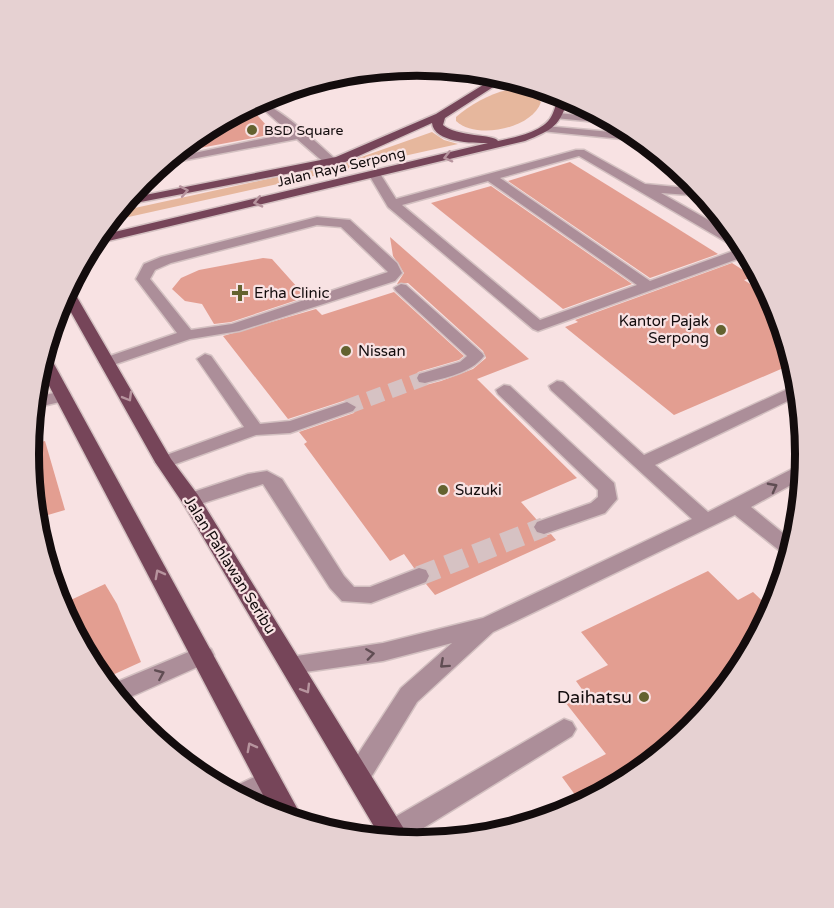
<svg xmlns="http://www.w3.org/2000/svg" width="834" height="908" viewBox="0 0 834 908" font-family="'Varela Round',sans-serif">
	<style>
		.green { fill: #e6b79d }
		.building { fill: #e39e91 }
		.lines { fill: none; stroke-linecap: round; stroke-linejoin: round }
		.minor-tunnel-far1 { stroke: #d6c2c3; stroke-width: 15; stroke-dasharray: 15 8; stroke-linecap: butt }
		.minor-tunnel { stroke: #d6c2c3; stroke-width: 20; stroke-dasharray: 20 10; stroke-linecap: butt }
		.minor-casing { stroke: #d3c0c1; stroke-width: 3 }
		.major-casing { stroke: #d3c0c1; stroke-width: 3 }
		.minor { fill: #ac8e99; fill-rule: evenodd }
		.major { fill: #764559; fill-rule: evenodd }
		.oneway { stroke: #b7949e }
		.oneway2 { stroke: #604d53 }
		.poi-dot { fill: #63622f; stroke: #f8e2e3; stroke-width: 2 }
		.labels { text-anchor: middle; stroke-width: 4.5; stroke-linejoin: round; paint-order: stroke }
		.far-poi-label { font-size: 14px; fill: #130c0d; stroke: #f8e2e3; text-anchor: start }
		.far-street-label { font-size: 14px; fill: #130c0d; stroke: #f8e2e3 }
		.poi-label { font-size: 15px; fill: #130c0d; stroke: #f8e2e3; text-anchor: start }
		.street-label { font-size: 15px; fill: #130c0d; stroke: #f8e2e3 }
		.near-poi-label { font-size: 18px; fill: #130c0d; stroke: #f8e2e3; text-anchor: end }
		.rim { fill: none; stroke: #130c0d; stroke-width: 8 }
	</style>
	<rect width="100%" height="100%" fill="#f8e2e3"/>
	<g class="green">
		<path d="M507 90 529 92 541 102C532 129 476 140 456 121V117C470 105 489 94 507 90Z"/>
		<path d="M432 132 444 140 458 144 115 220 121 211 350 161Z"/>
	</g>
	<g class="building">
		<path d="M250 107 274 134 184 151 234 118Z"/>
		<path d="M570 162 667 222 718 254 650 278 508 181Z"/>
		<path d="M491 186 632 284 563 309 431 203Z"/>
		<path d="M390 237 529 359 477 379 577 478 521 502 537 520 532 526 535 533 543 536 551 534 556 540 435 595 426 584 431 577 427 568H414L404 554 390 561 304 444 307 442 299 432 354 413 357 405 346 400 288 419 223 336 316 309 322 315 394 292 464 356 459 360 418 372 415 377 417 383 426 385 441 381 473 369 486 358 483 351 408 283 397 284 404 273 393 256Z"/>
		<path d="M263 258 272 259 306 297 231 322 214 324 202 304 185 301 172 289 181 278 199 270Z"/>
		<path d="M732 263 754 277 744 280 770 297 776 306 788 366 674 415 565 327 578 322 575 320Z"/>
		<path d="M45 441 65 510 41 517 28 454 30 445Z"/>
		<path d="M708 571 738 600 753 592 771 609 691 729 581 803 562 777 606 754 565 702 584 692 576 681 608 665 581 632Z"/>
		<path d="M105 584 117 604 141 662 108 677 60 605Z"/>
	</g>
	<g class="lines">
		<path class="minor-tunnel-far1" d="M347 407 425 378"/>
		<path class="minor-tunnel" d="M419 576 544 527"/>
		<defs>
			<g id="minor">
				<path d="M259 102C281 108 317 143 335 159V165H327L297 139 165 164 175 157 290 133 264 110 252 106Z"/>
				<path d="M558 113 599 117 608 123 554 118 553 116Z"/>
				<path d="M545 126 622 133 632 140 541 131V127Z"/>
				<path d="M576 150H584L645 184 698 189 703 196 661 193 726 230 735 244 728 243 579 156 500 178 650 281 736 250 739 249 743 257 538 331 533 329 388 207 369 175 379 172 396 199ZM488 181 637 285 540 320 402 205Z"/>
				<path d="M317 217 350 220 397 263 402 273 395 281 239 331 190 339 107 367 99 362 101 359 177 333 136 279 144 264 161 257ZM317 225 341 227 388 272 232 324 191 330 150 279 155 270 171 263Z"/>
				<path d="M401 284 406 285 482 353 484 356C471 373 445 378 425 383L419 382 417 378 419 374 460 362 467 356 396 291 394 288Z"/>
				<path d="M205 354 211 356 260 424 290 421 347 402 356 407 353 411 290 433 256 435 170 466H158L155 462 158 458 244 427 197 359Z"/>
				<path d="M557 381 563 382 644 455 792 387 794 398 655 465 708 512 796 467 803 465 800 480 751 507 789 538 785 555 735 515 493 632 417 702 367 784 358 787 349 784 346 776 349 768 401 688 452 643 383 661 291 674 283 672 280 665 283 658 383 643 483 618 692 519 551 390 549 386Z"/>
				<path d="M504 385 510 386 614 483 617 499 605 513 544 534 537 532 534 527 537 522 591 503 598 497V490L498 394 496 390Z"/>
				<path d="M63 391 69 392 71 396 69 400 38 407 40 396Z"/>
				<path d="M267 471 282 479 344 576 354 587H370L419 568 426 570 429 576 426 582 371 603 342 601 330 588 263 484 191 507 184 505 182 500 184 495 248 474Z"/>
				<path d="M203 646 211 649 214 655 211 661 126 699 123 700 112 684Z"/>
				<path d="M564 719 572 722 576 729 572 736 404 840 380 835 383 824Z"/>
				<path d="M269 770 278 773 281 781 278 789 251 802 231 788Z"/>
			</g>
			<g id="major">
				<path d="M491 80 501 82 445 118 443 125C456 137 495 134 498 141 516 137 546 132 553 113 556 107 556 100 559 94L568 97C561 126 552 130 525 141L100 243 106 234 488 143C473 143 434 143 432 123L343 163 125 205 130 198 336 157 436 114Z"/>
				<path d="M69 288 74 292 171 459 198 495 404 829 407 841 379 835 184 505 155 462 63 298Z"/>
				<path d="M47 359 54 364 297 808 300 819 273 814 44 376Z"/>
			</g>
		</defs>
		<use href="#minor" class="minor-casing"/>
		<use href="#major" class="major-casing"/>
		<use href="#minor" class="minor"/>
		<use href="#major" class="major"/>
	</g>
	<defs><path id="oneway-chevron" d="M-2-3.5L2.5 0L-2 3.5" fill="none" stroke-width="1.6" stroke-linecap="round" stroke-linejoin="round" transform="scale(1.5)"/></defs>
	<g class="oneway">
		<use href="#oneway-chevron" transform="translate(448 157) rotate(166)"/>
		<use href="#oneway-chevron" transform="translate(184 191) rotate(-11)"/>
		<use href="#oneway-chevron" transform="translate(258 202) rotate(167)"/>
		<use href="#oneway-chevron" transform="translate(128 397) rotate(60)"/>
		<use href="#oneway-chevron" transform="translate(159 574) rotate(-118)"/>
		<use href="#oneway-chevron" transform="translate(306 689) rotate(59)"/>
		<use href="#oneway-chevron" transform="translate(251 747) rotate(-118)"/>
	</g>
	<g class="oneway2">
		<use href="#oneway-chevron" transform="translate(773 487) rotate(-28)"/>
		<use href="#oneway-chevron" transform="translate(370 654) rotate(-8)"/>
		<use href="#oneway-chevron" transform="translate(444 664) rotate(138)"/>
		<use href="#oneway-chevron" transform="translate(160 674) rotate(-23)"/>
	</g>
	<g class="poi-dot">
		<circle cx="252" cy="130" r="6"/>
		<path d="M237 284h6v6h6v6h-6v6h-6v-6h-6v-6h6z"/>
		<circle cx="721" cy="330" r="6"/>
		<circle cx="346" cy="351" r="6"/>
		<circle cx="443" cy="490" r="6"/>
		<circle cx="644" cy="697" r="6"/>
	</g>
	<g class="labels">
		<g class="far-poi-label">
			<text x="264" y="135">BSD Square</text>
		</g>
		<g class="far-street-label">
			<text transform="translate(341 167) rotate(-13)" y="5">Jalan Raya Serpong</text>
		</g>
		<g class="poi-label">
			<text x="254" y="298">Erha Clinic</text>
			<text x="709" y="326" text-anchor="end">Kantor Pajak<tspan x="709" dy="17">Serpong</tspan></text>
			<text x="358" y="356">Nissan</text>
			<text x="455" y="495">Suzuki</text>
		</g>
		<g class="street-label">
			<text transform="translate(230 565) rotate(58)" y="5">Jalan Pahlawan Seribu</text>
		</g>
		<g class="near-poi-label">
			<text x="632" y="703">Daihatsu</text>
		</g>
	</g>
	<path d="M0 0H834V908H0ZM39 454a378 378 0 1 1 756 0a378 378 0 1 1-756 0Z" fill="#e6d1d2" fill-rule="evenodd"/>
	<path class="rim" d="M39 454a378 378 0 1 1 756 0a378 378 0 1 1-756 0Z"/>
</svg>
